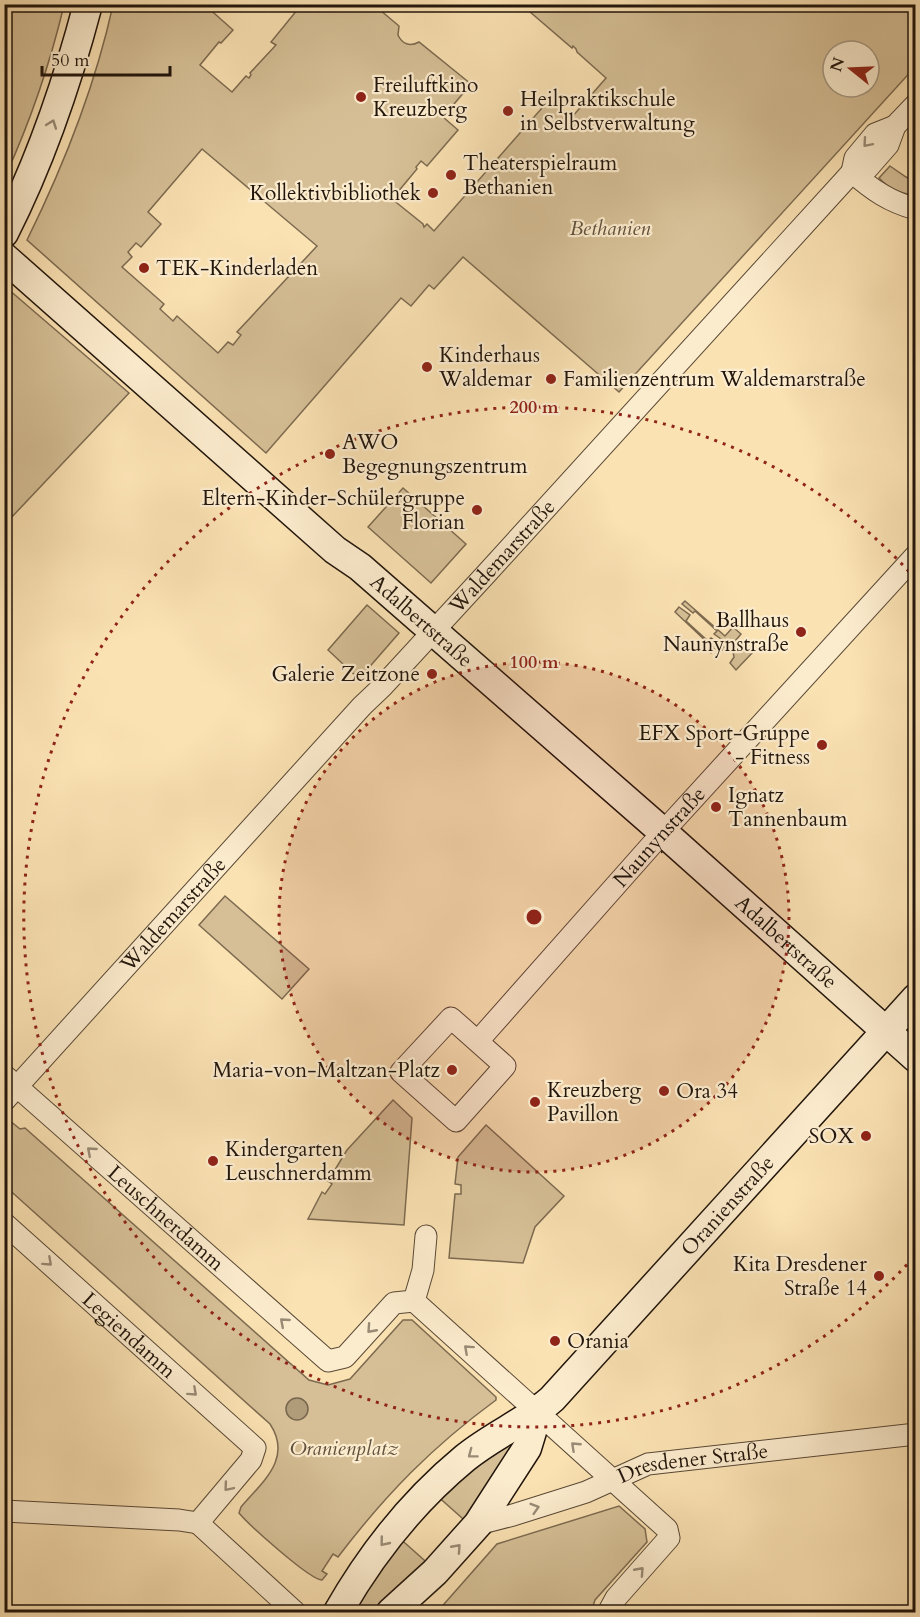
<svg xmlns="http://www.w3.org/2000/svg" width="920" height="1617" viewBox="0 0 920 1617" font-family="Cardo,serif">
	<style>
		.green { fill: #d6bf96; stroke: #7c6a50; stroke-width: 1.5; fill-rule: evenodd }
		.water { fill: #b19c7a; stroke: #77664e; stroke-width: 1.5 }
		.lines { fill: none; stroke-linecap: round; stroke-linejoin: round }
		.street-casing { stroke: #584835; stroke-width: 23 }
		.secondary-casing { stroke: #21150b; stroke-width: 31 }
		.street { stroke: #fcecce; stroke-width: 21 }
		.secondary { stroke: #fcecce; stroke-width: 28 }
		.oneway { stroke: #998b76 }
		.ring { fill: none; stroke: #8f2418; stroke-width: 3; stroke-dasharray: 3 6 }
		.poi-dot { fill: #8f2418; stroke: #fcecce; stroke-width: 2 }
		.labels { text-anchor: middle; stroke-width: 4.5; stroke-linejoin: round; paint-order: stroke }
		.poi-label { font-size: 21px; fill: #21150b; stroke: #fcecce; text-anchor: start }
		.park-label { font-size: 21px; font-style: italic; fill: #60503c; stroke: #fcecce }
		.street-label { font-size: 21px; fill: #21150b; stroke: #fcecce }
		.centre { fill: #8f2418; stroke: #fcecce; stroke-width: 3 }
		.ring-label { font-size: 18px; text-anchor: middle; font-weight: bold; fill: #8f2418; stroke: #fcecce; stroke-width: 4.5; stroke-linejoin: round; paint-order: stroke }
	</style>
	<rect width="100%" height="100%" fill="#fbe2b3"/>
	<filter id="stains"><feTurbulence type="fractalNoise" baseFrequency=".00333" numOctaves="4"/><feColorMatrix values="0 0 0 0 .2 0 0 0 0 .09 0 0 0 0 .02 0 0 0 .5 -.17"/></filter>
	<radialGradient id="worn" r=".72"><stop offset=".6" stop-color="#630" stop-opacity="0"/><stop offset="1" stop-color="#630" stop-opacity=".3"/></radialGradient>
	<g class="green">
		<path d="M4 5H64C50 64 30 122 5 177Z"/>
		<path d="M199 5 203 9 206 6 233 30 221 43 219 42 200 65 232 92 246 76 249 78 251 75 250 73 276 45 271 42 302 4 374 5 399 26 398 35C402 44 410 47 419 42L471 84 443 117 458 130 427 166 421 161 416 167 417 169 392 199 423 224 424 227 427 224 434 231 549 100 572 117 606 78 577 52 576 49 573 46 572 48 522 5H908L915 11V67L619 392 463 257 434 289 429 285 411 306 401 298 266 453 27 240C64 165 95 87 113 5ZM833 51H869V87H833ZM202 149 317 246 237 332 241 335 233 345 228 342 218 353 177 316 173 321 160 309 164 304 122 267 132 257 128 252 136 243 141 247 161 224 148 212Z"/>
		<path d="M890 166 906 177 915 181V196C901 193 889 189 879 178Z"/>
		<path d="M8 289 129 393 9 520 5 517V525L4 294Z"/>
		<path d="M403 488 466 544 431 583 368 527Z"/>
		<path d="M685 601 725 636 733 627 741 634 731 646 714 634 717 631 695 611 693 613 682 604Z"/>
		<path d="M367 605 399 633 359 679 328 650Z"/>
		<path d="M679 607 690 615 686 621 708 641 711 638 727 649 725 652 718 646 711 653 707 649 710 645 675 612Z"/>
		<path d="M742 642 753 652 736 670 730 663 734 657 733 652Z"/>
		<path d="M225 896 309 969 282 999 199 925Z"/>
		<path d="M393 1100 412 1118 404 1225 308 1219 322 1192 325 1194 332 1184 328 1181 347 1150Z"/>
		<path d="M4 1116 20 1129 25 1128 309 1380 328 1385 350 1379 403 1320H412L496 1397V1400C432 1447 386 1494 338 1557L333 1554 322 1571 327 1574 322 1580C310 1580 249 1525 239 1513L241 1507C262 1482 293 1459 270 1424L5 1186Z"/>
		<path d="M486 1125 564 1196 535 1227 523 1263 449 1258 455 1194H461V1185L455 1184 458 1157Z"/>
		<path d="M519 1433 471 1526 434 1493Z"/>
		<path d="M619 1506 645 1529 647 1542 595 1600 591 1612H437L497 1544Z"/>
		<path d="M396 1535 433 1568 383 1612H343Z"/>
	</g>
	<circle class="water" cx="297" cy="1409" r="11"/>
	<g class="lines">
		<defs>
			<g id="street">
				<path d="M852 172C872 190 890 202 916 209"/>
				<path d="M852 172 855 158 875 134 895 126"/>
				<path d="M451 1018 505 1066 456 1121 401 1072Z"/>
				<path id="s1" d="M478 1041 663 832 916 555"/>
				<path id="s2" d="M4 1075 328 1361 345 1357 394 1303 414 1301 667 1529 669 1538 616 1598 610 1609 613 1612"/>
				<path id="s3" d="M4 1101 362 706 382 687 487 573 843 182 852 172 867 169 888 145 895 126 916 104"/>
				<path id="s4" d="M4 1223 255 1448 251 1460 198 1523"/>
				<path d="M414 1301 423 1270 426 1236"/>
				<path d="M4 1511 179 1520 198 1523"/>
				<path d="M198 1523 295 1612"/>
				<path id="s5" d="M478 1524 513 1515 586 1492 648 1464 916 1434"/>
			</g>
			<g id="secondary">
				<path d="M4 233C41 160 67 84 88 4"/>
				<path id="s6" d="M4 257 335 550 360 567 663 832 916 1058"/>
				<path id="s7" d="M338 1612C371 1554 413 1501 465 1458 493 1435 526 1422 552 1399L916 998"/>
				<path d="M391 1612 435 1572 478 1524 527 1448 538 1412"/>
			</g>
		</defs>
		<use href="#street" class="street-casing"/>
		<use href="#secondary" class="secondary-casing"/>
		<use href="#street" class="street"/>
		<use href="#secondary" class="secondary"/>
	</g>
	<defs><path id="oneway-chevron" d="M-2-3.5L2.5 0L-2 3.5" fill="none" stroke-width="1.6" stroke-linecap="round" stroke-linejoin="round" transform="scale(1.5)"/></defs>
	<g class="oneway">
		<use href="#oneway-chevron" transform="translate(52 124) rotate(-70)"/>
		<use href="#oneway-chevron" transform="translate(867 143) rotate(131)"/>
		<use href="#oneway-chevron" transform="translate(91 1151) rotate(-139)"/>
		<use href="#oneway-chevron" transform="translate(48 1262) rotate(42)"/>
		<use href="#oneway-chevron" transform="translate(284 1322) rotate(-139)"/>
		<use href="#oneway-chevron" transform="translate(371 1329) rotate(132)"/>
		<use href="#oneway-chevron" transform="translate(468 1349) rotate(-138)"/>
		<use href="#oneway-chevron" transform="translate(193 1392) rotate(42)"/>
		<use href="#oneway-chevron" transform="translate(575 1446) rotate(-137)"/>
		<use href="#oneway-chevron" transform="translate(472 1454) rotate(143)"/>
		<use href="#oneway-chevron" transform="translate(228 1487) rotate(130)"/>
		<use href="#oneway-chevron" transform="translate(535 1508) rotate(-17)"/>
		<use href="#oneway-chevron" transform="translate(384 1542) rotate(129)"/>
		<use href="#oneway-chevron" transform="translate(457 1548) rotate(-48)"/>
		<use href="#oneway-chevron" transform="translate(640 1571) rotate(-48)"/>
	</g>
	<circle cx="534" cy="917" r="255" fill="#8f2418" fill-opacity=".12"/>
	<g class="ring">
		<circle cx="534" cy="917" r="255"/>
		<path d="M913 1258A510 510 0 1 1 913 576"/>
	</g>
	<g class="poi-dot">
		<circle cx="361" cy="97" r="6"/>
		<circle cx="508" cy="111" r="6"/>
		<circle cx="451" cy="175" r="6"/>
		<circle cx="433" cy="193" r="6"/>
		<circle cx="144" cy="268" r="6"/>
		<circle cx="427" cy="367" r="6"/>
		<circle cx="551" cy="379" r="6"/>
		<circle cx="330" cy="454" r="6"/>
		<circle cx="477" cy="510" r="6"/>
		<circle cx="801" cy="632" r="6"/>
		<circle cx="432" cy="674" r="6"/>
		<circle cx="822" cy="745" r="6"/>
		<circle cx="716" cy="807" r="6"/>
		<circle cx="452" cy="1070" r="6"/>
		<circle cx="664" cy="1091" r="6"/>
		<circle cx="535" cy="1102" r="6"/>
		<circle cx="866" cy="1136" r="6"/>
		<circle cx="213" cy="1161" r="6"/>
		<circle cx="879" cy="1276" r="6"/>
		<circle cx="555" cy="1341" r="6"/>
	</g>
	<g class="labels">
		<g class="poi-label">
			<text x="373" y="92">Freiluftkino<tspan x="373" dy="24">Kreuzberg</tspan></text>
			<text x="520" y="106">Heilpraktikschule<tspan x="520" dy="24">in Selbstverwaltung</tspan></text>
			<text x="463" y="170">Theaterspielraum<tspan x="463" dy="24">Bethanien</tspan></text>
			<text x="421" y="200" text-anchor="end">Kollektivbibliothek</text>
			<text x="156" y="275">TEK-Kinderladen</text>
			<text x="439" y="362">Kinderhaus<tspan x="439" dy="24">Waldemar</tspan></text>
			<text x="563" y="386">Familienzentrum Waldemarstraße</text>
			<text x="342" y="449">AWO<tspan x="342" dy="24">Begegnungszentrum</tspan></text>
			<text x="465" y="505" text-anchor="end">Eltern-Kinder-Schülergruppe<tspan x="465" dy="24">Florian</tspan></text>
			<text x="789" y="627" text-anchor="end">Ballhaus<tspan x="789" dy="24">Naunynstraße</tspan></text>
			<text x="420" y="681" text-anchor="end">Galerie Zeitzone</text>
			<text x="810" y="740" text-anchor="end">EFX Sport-Gruppe<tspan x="810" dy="24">- Fitness</tspan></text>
			<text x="728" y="802">Ignatz<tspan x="728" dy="24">Tannenbaum</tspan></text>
			<text x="440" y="1077" text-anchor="end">Maria-von-Maltzan-Platz</text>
			<text x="547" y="1097">Kreuzberg<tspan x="547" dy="24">Pavillon</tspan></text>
			<text x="676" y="1098">Ora 34</text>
			<text x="854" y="1143" text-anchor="end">SOX</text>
			<text x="225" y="1156">Kindergarten<tspan x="225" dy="24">Leuschnerdamm</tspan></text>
			<text x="867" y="1271" text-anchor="end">Kita Dresdener<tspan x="867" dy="24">Straße 14</tspan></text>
			<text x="567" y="1348">Orania</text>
		</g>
		<g class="park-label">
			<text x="610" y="235">Bethanien</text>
			<text x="344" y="1455">Oranienplatz</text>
		</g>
		<g class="street-label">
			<text dy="7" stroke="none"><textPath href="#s3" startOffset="738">Waldemarstraße</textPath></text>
			<text dy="7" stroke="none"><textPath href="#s6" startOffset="554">Adalbertstraße</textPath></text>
			<text dy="7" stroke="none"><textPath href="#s1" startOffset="273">Naunynstraße</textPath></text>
			<text dy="7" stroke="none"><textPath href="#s3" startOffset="252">Waldemarstraße</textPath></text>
			<text dy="7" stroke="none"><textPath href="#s6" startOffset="1040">Adalbertstraße</textPath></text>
			<text dy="7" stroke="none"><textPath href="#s7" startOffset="567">Oranienstraße</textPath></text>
			<text dy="7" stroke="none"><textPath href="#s2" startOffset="216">Leuschnerdamm</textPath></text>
			<text dy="7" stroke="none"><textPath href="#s4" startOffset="168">Legiendamm</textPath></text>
			<text dy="7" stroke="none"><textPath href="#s5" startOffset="225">Dresdener Straße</textPath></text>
		</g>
	</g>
	<circle cx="534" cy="917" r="9" class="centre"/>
	<g class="ring-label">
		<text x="534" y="413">200 m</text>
		<text x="534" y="668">100 m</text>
	</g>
	<rect width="920" height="1617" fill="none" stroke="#fbe2b3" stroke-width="24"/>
	<rect x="6" y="6" width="908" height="1605" fill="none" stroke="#21150b" stroke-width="3"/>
	<rect x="12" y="12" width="896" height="1593" fill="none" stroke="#21150b" stroke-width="1.5"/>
	<g transform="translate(851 69) rotate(288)"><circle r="28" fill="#fcecce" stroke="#a49680" stroke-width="1.5"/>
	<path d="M0-4.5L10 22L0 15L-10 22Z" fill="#8f2418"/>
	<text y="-9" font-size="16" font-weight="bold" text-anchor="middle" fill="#21150b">N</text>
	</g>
	<path d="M42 66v9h128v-9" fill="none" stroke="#21150b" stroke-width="3"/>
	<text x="51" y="66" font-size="18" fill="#21150b" stroke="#fcecce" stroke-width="4.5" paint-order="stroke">50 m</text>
	<rect width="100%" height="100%" filter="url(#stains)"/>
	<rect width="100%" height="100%" fill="url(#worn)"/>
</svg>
